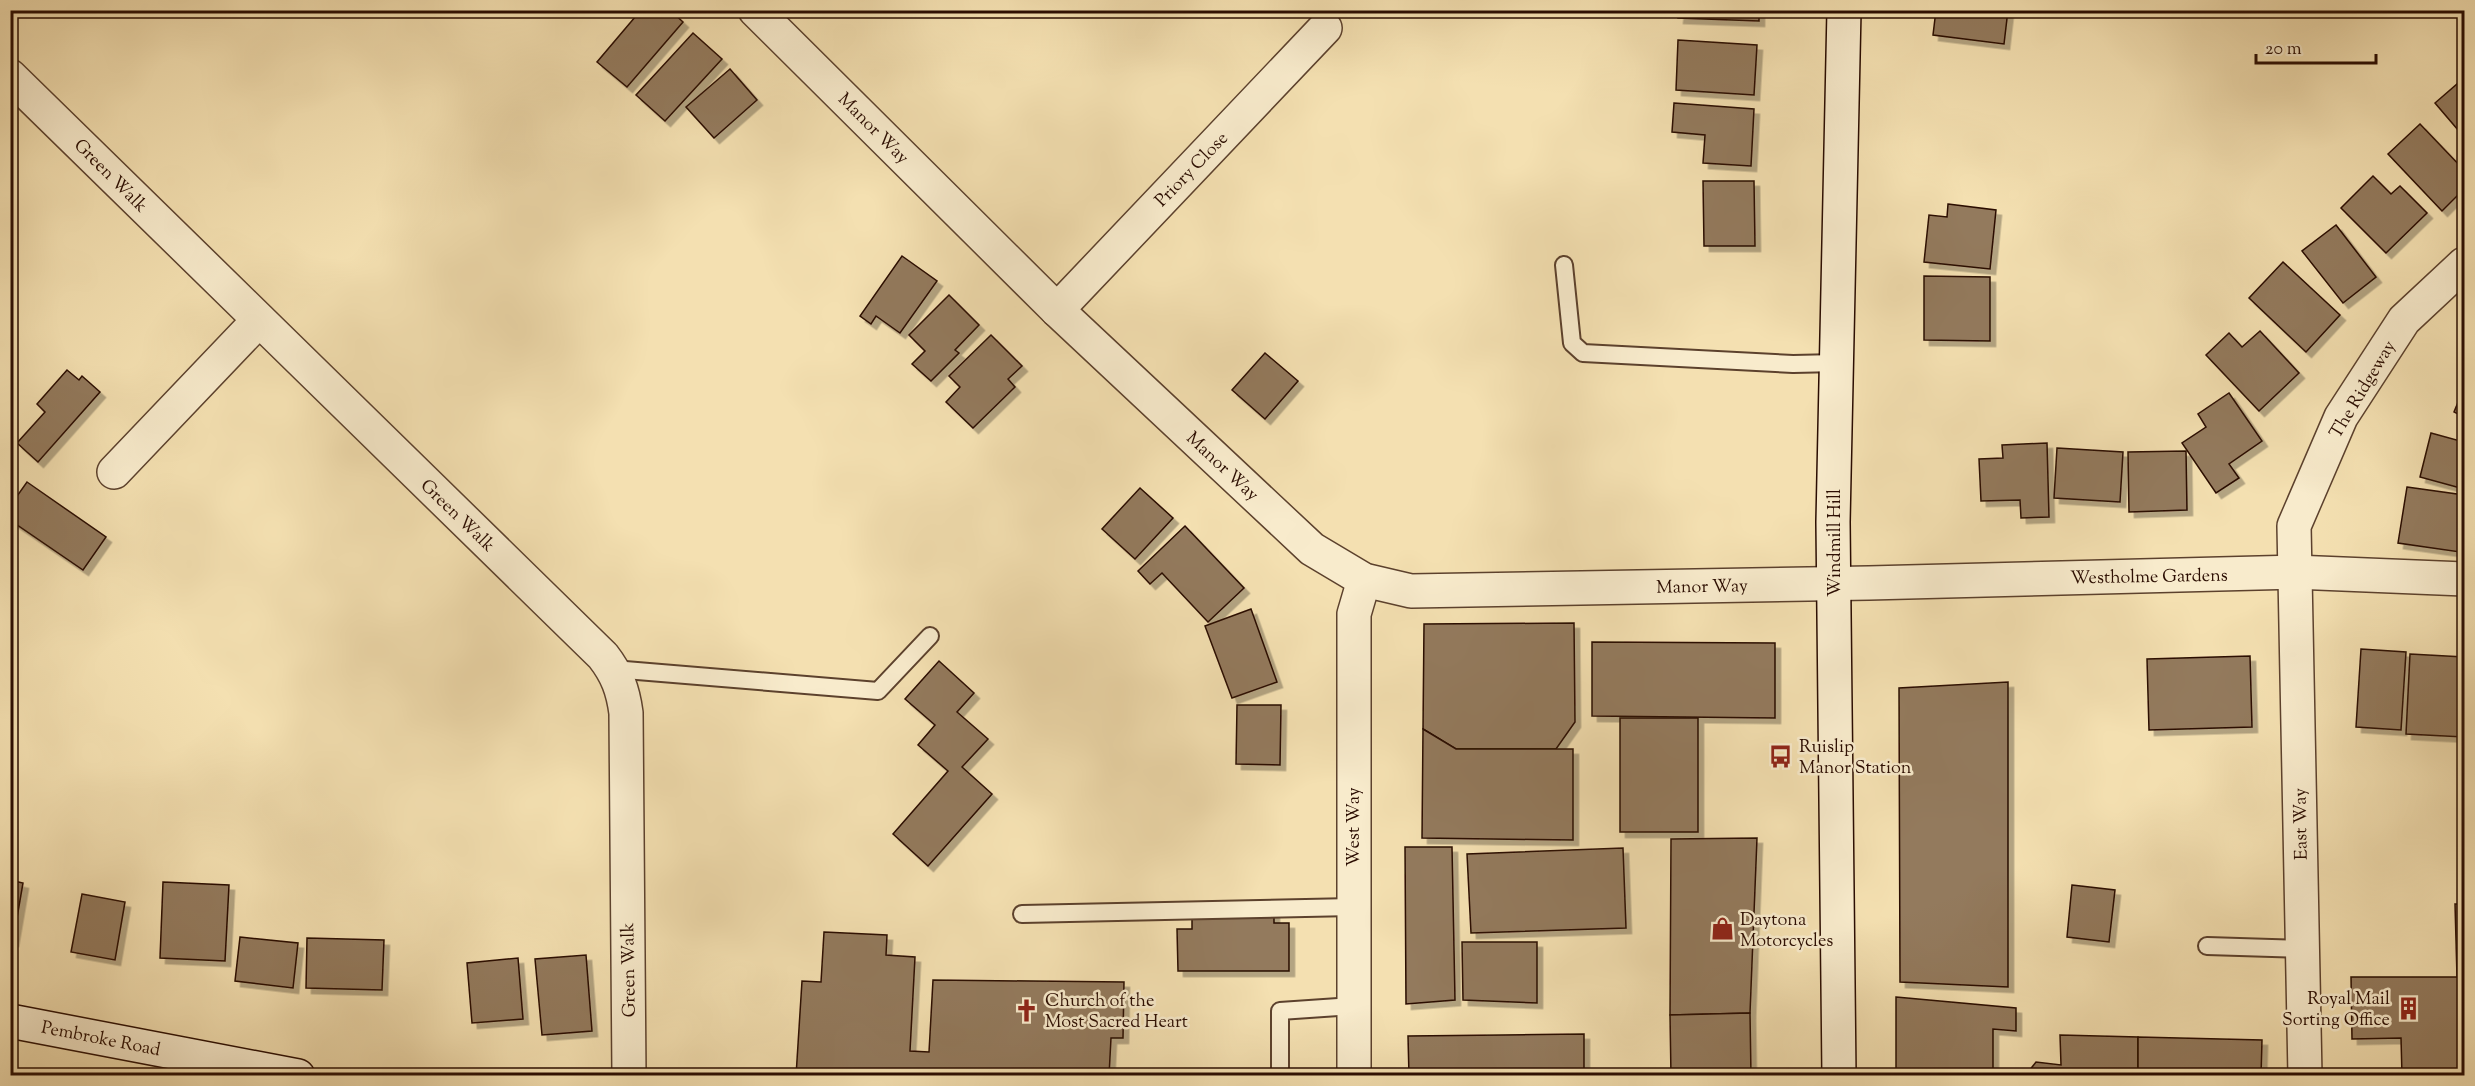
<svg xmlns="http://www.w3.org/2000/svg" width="2475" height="1086" viewBox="0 0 2475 1086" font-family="'Sorts Mill Goudy',serif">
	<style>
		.building { fill: #937a5d; stroke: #2a0c01; stroke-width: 1.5; filter: url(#shadow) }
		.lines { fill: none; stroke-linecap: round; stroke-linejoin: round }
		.lane-casing { stroke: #5c412d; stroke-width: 20 }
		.street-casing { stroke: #5c412d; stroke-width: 36 }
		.secondary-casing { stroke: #2a0c01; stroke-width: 36 }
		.lane { stroke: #f8ebcc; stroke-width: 16 }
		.street { stroke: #f8ebcc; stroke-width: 33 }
		.secondary { stroke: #f8ebcc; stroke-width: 33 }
		.labels { text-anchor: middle; stroke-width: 5; stroke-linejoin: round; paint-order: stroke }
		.street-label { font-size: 18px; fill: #2a0c01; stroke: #f8ebcc }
		.poi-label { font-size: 18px; fill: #2a0c01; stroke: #f8ebcc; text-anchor: start }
	</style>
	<defs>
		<filter id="shadow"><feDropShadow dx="5.5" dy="5.5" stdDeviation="0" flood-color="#0004"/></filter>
	</defs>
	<rect width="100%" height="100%" fill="#f4e0b1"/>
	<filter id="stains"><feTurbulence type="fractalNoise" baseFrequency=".00333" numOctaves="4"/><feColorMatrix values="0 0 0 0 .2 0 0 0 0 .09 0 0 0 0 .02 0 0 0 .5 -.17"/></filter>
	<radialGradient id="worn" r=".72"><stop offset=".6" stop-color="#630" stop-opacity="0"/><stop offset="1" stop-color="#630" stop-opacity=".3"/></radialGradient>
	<g class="building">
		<path d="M641 10H670L683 22 627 87 597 62Z"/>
		<path d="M1679 10H1759V21L1678 18Z"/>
		<path d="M1936 10H2008L2004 44 1933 35Z"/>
		<path d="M693 33 722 59 665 121 636 95Z"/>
		<path d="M1678 40 1757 45 1754 95 1676 90Z"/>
		<path d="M730 69 757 100 714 138 686 107Z"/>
		<path d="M2464 78V137L2435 103Z"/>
		<path d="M1674 103 1754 109 1751 166 1703 163 1705 135 1672 132Z"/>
		<path d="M2420 124 2464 170V189L2442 211 2388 154Z"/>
		<path d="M2373 176 2391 194 2400 186 2427 213 2386 253 2341 208Z"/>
		<path d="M1703 181H1754L1755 246H1704Z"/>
		<path d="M1948 204 1996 210 1990 269 1924 262 1929 215 1947 217Z"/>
		<path d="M2336 225 2376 277 2343 303 2302 251Z"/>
		<path d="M902 256 937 281 900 333 876 316 871 324 860 316Z"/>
		<path d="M2283 262 2340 315 2306 352 2249 298Z"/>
		<path d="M1924 276 1990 277V341L1924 340Z"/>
		<path d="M949 295 979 325 955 350 959 353 931 381 912 364 925 351 909 335Z"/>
		<path d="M2260 331 2299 373 2259 411 2206 355 2229 333 2242 347Z"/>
		<path d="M991 335 1022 366 1008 379 1015 387 973 428 946 402 960 387 949 376Z"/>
		<path d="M1265 353 1298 381 1265 419 1232 390Z"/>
		<path d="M67 370 79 380 82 376 100 392 38 462 17 443 45 412 37 404Z"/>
		<path d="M2464 388V417L2454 412Z"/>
		<path d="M2229 393 2262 441 2229 464 2239 478 2216 493 2182 443 2206 427 2198 414Z"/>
		<path d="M2431 433 2464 442V489L2420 477Z"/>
		<path d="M2047 443 2049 517 2021 518 2020 500 1981 501 1979 459 2003 458 2002 445Z"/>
		<path d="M2057 448 2123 452 2120 502 2054 498Z"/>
		<path d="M2186 451 2187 510 2129 512 2128 452Z"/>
		<path d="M27 482 106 537 83 570 10 520V506Z"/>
		<path d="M2407 487 2464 495V522L2460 552 2398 543Z"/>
		<path d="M1140 488 1173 518 1135 559 1102 529Z"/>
		<path d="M1185 526 1244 588 1208 622 1162 573 1150 584 1138 571Z"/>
		<path d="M1251 609 1277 682 1232 698 1205 626Z"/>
		<path d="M1574 623 1575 722 1556 749H1456L1423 729 1424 624Z"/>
		<path d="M1592 642 1775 643V718L1592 716Z"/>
		<path d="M2361 649 2406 652 2401 730 2356 727Z"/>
		<path d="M2410 654 2464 657V737L2406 734Z"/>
		<path d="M2250 656 2252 727 2149 730 2147 659Z"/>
		<path d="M939 661 974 693 957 712 988 739 962 767 992 794 928 866 893 834 948 771 918 745 935 725 905 699Z"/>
		<path d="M2008 682V987L1900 982 1899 688Z"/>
		<path d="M1237 705H1281L1280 765 1236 764Z"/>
		<rect x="1620" y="718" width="78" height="114"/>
		<path d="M1423 729 1456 749H1573V840L1422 838Z"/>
		<path d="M1757 838 1750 1013 1670 1015 1671 839Z"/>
		<path d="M1405 847H1452L1455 1000 1406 1004Z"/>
		<path d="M1623 848 1626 928 1471 933 1467 854Z"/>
		<path d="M10 880 23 883 13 941 10 940Z"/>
		<path d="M163 882 229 885 225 961 160 958Z"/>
		<path d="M2072 885 2115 890 2109 942 2067 937Z"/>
		<path d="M82 894 125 902 115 960 71 952Z"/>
		<path d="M2455 904H2464V1076H2402L2401 1038 2352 1039 2351 977H2457Z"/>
		<path d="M1192 911H1274V923H1289V971H1178L1177 929H1192Z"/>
		<path d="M824 932 887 935 886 955 915 957 910 1051 929 1052 933 980 1124 982 1123 1038H1111L1109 1076H796L802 981 821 982Z"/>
		<path d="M240 937 298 943 293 988 235 981Z"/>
		<path d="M307 938 384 940 382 990 306 988Z"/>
		<path d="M1462 942H1537V1003L1463 1000Z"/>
		<path d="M586 955 592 1031 542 1035 535 959Z"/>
		<path d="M518 958 523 1019 472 1023 467 963Z"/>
		<path d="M1896 997 2016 1008V1031L1993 1029V1076H1896Z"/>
		<path d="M1750 1013 1751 1076H1671L1670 1015Z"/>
		<path d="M1584 1034V1076H1409L1408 1036Z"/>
		<path d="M2060 1035 2138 1037V1076H2025L2036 1062 2061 1065Z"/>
		<path d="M2138 1037 2262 1040 2261 1076H2138Z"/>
	</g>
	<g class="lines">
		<defs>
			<g id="lane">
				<path d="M1564 265 1572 343 1583 353 1793 364 1837 363"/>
				<path d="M613 669 878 691 930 636"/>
				<path d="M1022 914 1353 907"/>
				<path d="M2207 946 2303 949"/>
				<path d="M1280 1076V1011L1353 1006"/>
			</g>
			<g id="street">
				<path d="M755 10 1057 310 1312 549 1364 580 1411 591 1869 583 2294 572 2464 579"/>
				<path d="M10 76 603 656C617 674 623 690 626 713L629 1076"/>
				<path d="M1057 310 1325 28"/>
				<path d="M114 472 259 320"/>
				<path d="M1354 1076V614L1364 580"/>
				<path d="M2305 1076 2294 526 2341 417 2404 320 2464 264"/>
			</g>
			<g id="secondary">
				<path d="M10 1021 298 1076"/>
				<path d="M1839 1076 1833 522 1844 10"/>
			</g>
		</defs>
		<use href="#lane" class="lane-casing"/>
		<use href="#street" class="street-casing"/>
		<use href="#secondary" class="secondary-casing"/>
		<use href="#lane" class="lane"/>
		<use href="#street" class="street"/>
		<use href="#secondary" class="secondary"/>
	</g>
	<defs>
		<symbol id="bus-bare" viewBox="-9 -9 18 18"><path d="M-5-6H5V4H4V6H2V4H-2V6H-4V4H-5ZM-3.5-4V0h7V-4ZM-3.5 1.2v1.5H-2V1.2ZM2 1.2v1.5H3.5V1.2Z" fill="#8f2418" stroke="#f8ebcc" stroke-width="2.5" paint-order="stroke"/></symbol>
		<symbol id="shop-bare" viewBox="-9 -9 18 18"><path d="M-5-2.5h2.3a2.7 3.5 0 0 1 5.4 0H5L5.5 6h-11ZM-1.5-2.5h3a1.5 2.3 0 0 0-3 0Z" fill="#8f2418" stroke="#f8ebcc" stroke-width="2.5" paint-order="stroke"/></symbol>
		<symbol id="building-bare" viewBox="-9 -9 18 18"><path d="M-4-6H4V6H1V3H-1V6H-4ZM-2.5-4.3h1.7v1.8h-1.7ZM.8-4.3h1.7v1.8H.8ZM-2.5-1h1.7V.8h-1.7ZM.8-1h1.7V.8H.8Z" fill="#8f2418" stroke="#f8ebcc" stroke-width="2.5" paint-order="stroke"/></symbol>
		<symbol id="church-bare" viewBox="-9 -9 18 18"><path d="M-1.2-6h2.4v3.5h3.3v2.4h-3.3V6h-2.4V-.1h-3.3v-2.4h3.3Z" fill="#8f2418" stroke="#f8ebcc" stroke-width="2.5" paint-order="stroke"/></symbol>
	</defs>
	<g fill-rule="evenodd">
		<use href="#bus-bare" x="1764" y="740" width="33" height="33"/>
		<use href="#shop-bare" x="1706" y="912" width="33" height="33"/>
		<use href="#building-bare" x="2392" y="992" width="33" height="33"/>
		<use href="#church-bare" x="1010" y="994" width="33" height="33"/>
	</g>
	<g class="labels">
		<g class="street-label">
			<text transform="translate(874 128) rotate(45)" y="6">Manor Way</text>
			<text transform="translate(1191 169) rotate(-46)" y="6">Priory Close</text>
			<text transform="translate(111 175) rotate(45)" y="6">Green Walk</text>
			<text transform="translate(2362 389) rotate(-59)" y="6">The Ridgeway</text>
			<text transform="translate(1223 466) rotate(43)" y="6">Manor Way</text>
			<text transform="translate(458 515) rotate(44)" y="6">Green Walk</text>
			<text transform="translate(1834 543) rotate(-90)" y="6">Windmill Hill</text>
			<text transform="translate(2149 576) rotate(-1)" y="6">Westholme Gardens</text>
			<text transform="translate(1702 586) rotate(-1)" y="6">Manor Way</text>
			<text transform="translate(2300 824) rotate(-91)" y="6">East Way</text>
			<text transform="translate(1353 827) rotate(-90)" y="6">West Way</text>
			<text transform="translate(628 970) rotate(-91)" y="6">Green Walk</text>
			<text transform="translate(101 1038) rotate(11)" y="6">Pembroke Road</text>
		</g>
		<g class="poi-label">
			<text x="1799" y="752">Ruislip<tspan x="1799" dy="21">Manor Station</tspan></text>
			<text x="1740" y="925">Daytona<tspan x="1740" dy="21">Motorcycles</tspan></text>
			<text x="2390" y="1004" text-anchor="end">Royal Mail<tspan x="2390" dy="21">Sorting Office</tspan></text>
			<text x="1045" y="1006">Church of the<tspan x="1045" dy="21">Most Sacred Heart</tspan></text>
		</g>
	</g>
	<rect width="2475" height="1086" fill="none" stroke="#f4e0b1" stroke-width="36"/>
	<rect x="12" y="12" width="2451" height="1062" fill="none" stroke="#2a0c01" stroke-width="3"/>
	<rect x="18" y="18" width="2439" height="1050" fill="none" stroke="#2a0c01" stroke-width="1.5"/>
	<path d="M2256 54v9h120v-9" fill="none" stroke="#2a0c01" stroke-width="3"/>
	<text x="2265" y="54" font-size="18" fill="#2a0c01" stroke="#f8ebcc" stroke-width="4.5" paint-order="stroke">20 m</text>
	<rect width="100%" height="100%" filter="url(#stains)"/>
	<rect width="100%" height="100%" fill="url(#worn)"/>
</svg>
